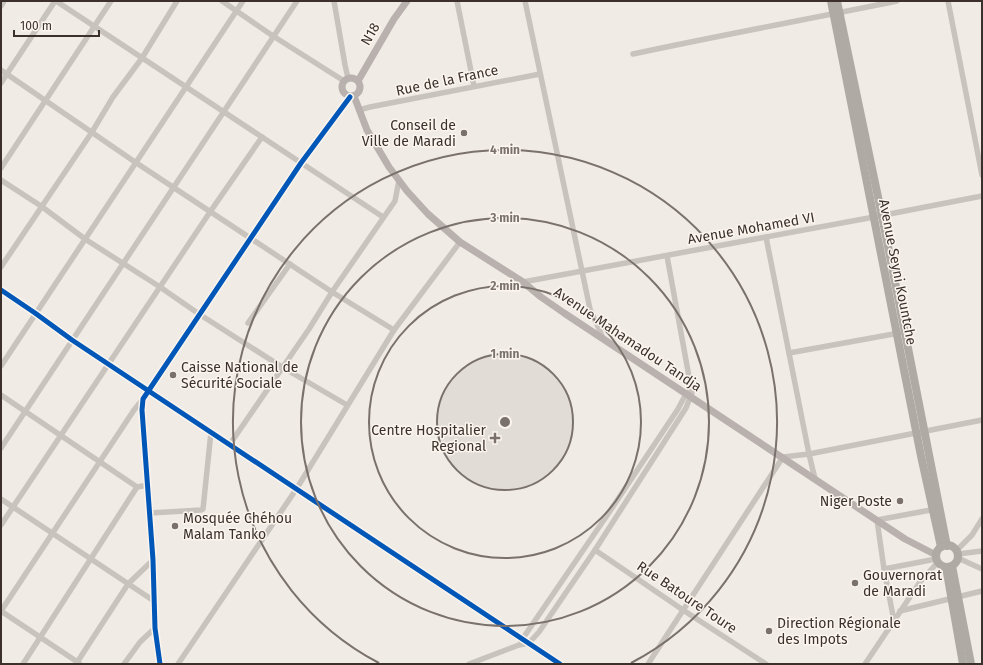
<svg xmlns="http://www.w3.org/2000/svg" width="983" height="665" viewBox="0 0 983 665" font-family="'Fira Sans',sans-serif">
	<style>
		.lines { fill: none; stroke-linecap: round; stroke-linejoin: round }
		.minor { stroke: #c9c3be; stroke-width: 5.5 }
		.major { stroke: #b8b1ad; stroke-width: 7 }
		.highway { stroke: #afaaa4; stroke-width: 8 }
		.cycleway-casing { stroke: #fbf5ee; stroke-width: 8 }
		.cycleway { stroke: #0057b8; stroke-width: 5 }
		.ring { fill: none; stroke: #7a716c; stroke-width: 2 }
		.poi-dot { fill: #7a716c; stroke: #fbf5ee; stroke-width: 1.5 }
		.labels { text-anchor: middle; stroke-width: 3; stroke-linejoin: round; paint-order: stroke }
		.street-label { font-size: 14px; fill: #3b302b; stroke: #fbf5ee }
		.poi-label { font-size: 14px; fill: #3b302b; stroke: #fbf5ee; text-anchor: start }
		.centre { fill: #7a716c; stroke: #fbf5ee; stroke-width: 2 }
		.ring-label { font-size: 12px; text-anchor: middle; font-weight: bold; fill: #7a716c; stroke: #fbf5ee; stroke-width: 3; stroke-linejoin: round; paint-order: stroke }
	</style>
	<rect width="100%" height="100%" fill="#f0ebe5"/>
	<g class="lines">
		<g class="minor">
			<path d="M56 1 383 217"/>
			<path d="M222 1 273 36 344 81"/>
			<path d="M334 1 345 65 348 78"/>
			<path d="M457 1 474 86"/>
			<path d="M525 1 590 309 603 338"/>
			<path d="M948 1 982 175"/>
			<path d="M1 6 4 1"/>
			<path d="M633 54C721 35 809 19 897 1"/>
			<path d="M1 70 135 162 332 292 394 330"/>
			<path d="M1 83 55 1"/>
			<path d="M359 110 370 107 540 74"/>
			<path d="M1 168 111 1"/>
			<path d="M1 180 41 206 85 239 160 287 199 314 282 367 347 405"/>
			<path d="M766 237 809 454 815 479"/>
			<path d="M1 267 92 132 113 97 142 58 177 1"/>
			<path d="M523 282 874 217 982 196"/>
			<path d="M1 290 35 313 72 340 560 664"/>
			<path d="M248 323 290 264"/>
			<path d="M789 353 899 333"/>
			<path d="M1 366 243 1"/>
			<path d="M1 395 137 487 148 485"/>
			<path d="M230 444 309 329 332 292 395 201 399 180"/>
			<path d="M1 448 297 1"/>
			<path d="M1 499 154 601"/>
			<path d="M150 513 201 510 203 509 211 432"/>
			<path d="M1 525 210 212 262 137"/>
			<path d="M595 550 683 610 766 664"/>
			<path d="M956 551 972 535 982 519"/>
			<path d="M958 554 982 551"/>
			<path d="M958 558 982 569"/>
			<path d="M884 569 936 559"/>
			<path d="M1 611 134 410 143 399"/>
			<path d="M1 611 79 663"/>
			<path d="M900 611 982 591"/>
			<path d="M894 621 884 569 877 520 936 509"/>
			<path d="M521 641 610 511 678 409 688 390 691 387"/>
			<path d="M23 664 137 487"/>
			<path d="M76 664 128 584 153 560"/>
			<path d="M124 664 140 642 155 628"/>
			<path d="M160 664 155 628 153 560 142 410 143 399 301 163 350 97"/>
			<path d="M178 664 297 488 394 330 460 242"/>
			<path d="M469 664 519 645 529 643 539 632 595 550 686 408 692 393 667 256"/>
			<path d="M648 664 783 457 809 454 982 420"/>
			<path d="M865 664 920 582 938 562"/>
		</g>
		<g class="major">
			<circle cx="351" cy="87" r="9"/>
			<path d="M358 81 394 19 407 1"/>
			<path d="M354 96 367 130 389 167 407 191 428 214 460 242 523 282 541 297 564 313 905 539 936 555"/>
		</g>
		<g class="highway">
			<path d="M831 1 921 456 941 547"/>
			<path d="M837 1 882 216 947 546"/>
			<circle cx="947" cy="556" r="11"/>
			<path d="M952 566 971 664"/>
			<path d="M946 567 963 664"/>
		</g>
		<defs>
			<g id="cycleway">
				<path d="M1 290 35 313 72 340 560 664"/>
				<path d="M160 664 155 628 153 560 142 410 143 399 301 163 350 97"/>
			</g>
		</defs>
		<use href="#cycleway" class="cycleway-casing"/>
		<use href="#cycleway" class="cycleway"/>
	</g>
	<circle cx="505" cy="422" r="68" fill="#7a716c" fill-opacity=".12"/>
	<g class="ring">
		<circle cx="505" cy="422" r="68"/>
		<circle cx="505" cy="422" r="136"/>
		<circle cx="505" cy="422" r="204"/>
		<path d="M379 663A272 272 0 1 1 631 663"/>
	</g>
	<g class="poi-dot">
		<circle cx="464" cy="133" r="4"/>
		<circle cx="173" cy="375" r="4"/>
		<path d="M493 432h4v4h4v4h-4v4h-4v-4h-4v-4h4z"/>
		<circle cx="900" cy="501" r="4"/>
		<circle cx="175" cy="526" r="4"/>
		<circle cx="855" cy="583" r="4"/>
		<circle cx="769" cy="631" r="4"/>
	</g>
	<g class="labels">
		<g class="street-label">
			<text transform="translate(370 34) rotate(-60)" y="5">N18</text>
			<text transform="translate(447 80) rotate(-12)" y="5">Rue de la France</text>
			<text transform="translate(751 228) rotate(-10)" y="5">Avenue Mohamed VI</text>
			<text transform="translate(898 272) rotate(79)" y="5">Avenue Seyni Kountche</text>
			<text transform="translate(628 339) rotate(34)" y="5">Avenue Mahamadou Tandja</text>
			<text transform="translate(687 597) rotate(34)" y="5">Rue Batoure Toure</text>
		</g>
		<g class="poi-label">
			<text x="456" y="130" text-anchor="end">Conseil de<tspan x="456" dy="16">Ville de Maradi</tspan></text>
			<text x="181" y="372">Caisse National de<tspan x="181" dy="16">Sécurité Sociale</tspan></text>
			<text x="486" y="435" text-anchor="end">Centre Hospitalier<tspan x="486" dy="16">Regional</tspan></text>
			<text x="892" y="506" text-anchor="end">Niger Poste</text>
			<text x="183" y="523">Mosquée Chéhou<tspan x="183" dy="16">Malam Tanko</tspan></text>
			<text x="863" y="580">Gouvernorat<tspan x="863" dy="16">de Maradi</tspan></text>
			<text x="777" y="628">Direction Régionale<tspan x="777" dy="16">des Impots</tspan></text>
		</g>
	</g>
	<circle cx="505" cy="422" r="6" class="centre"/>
	<g class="ring-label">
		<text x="505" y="154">4 min</text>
		<text x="505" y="222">3 min</text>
		<text x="505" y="290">2 min</text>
		<text x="505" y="358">1 min</text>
	</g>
	<rect width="983" height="665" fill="none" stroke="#3b302b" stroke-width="4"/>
	<path d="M14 30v6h85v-6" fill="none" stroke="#3b302b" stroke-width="2"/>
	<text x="20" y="30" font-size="12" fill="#3b302b" stroke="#fbf5ee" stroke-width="3" paint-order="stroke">100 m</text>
</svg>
